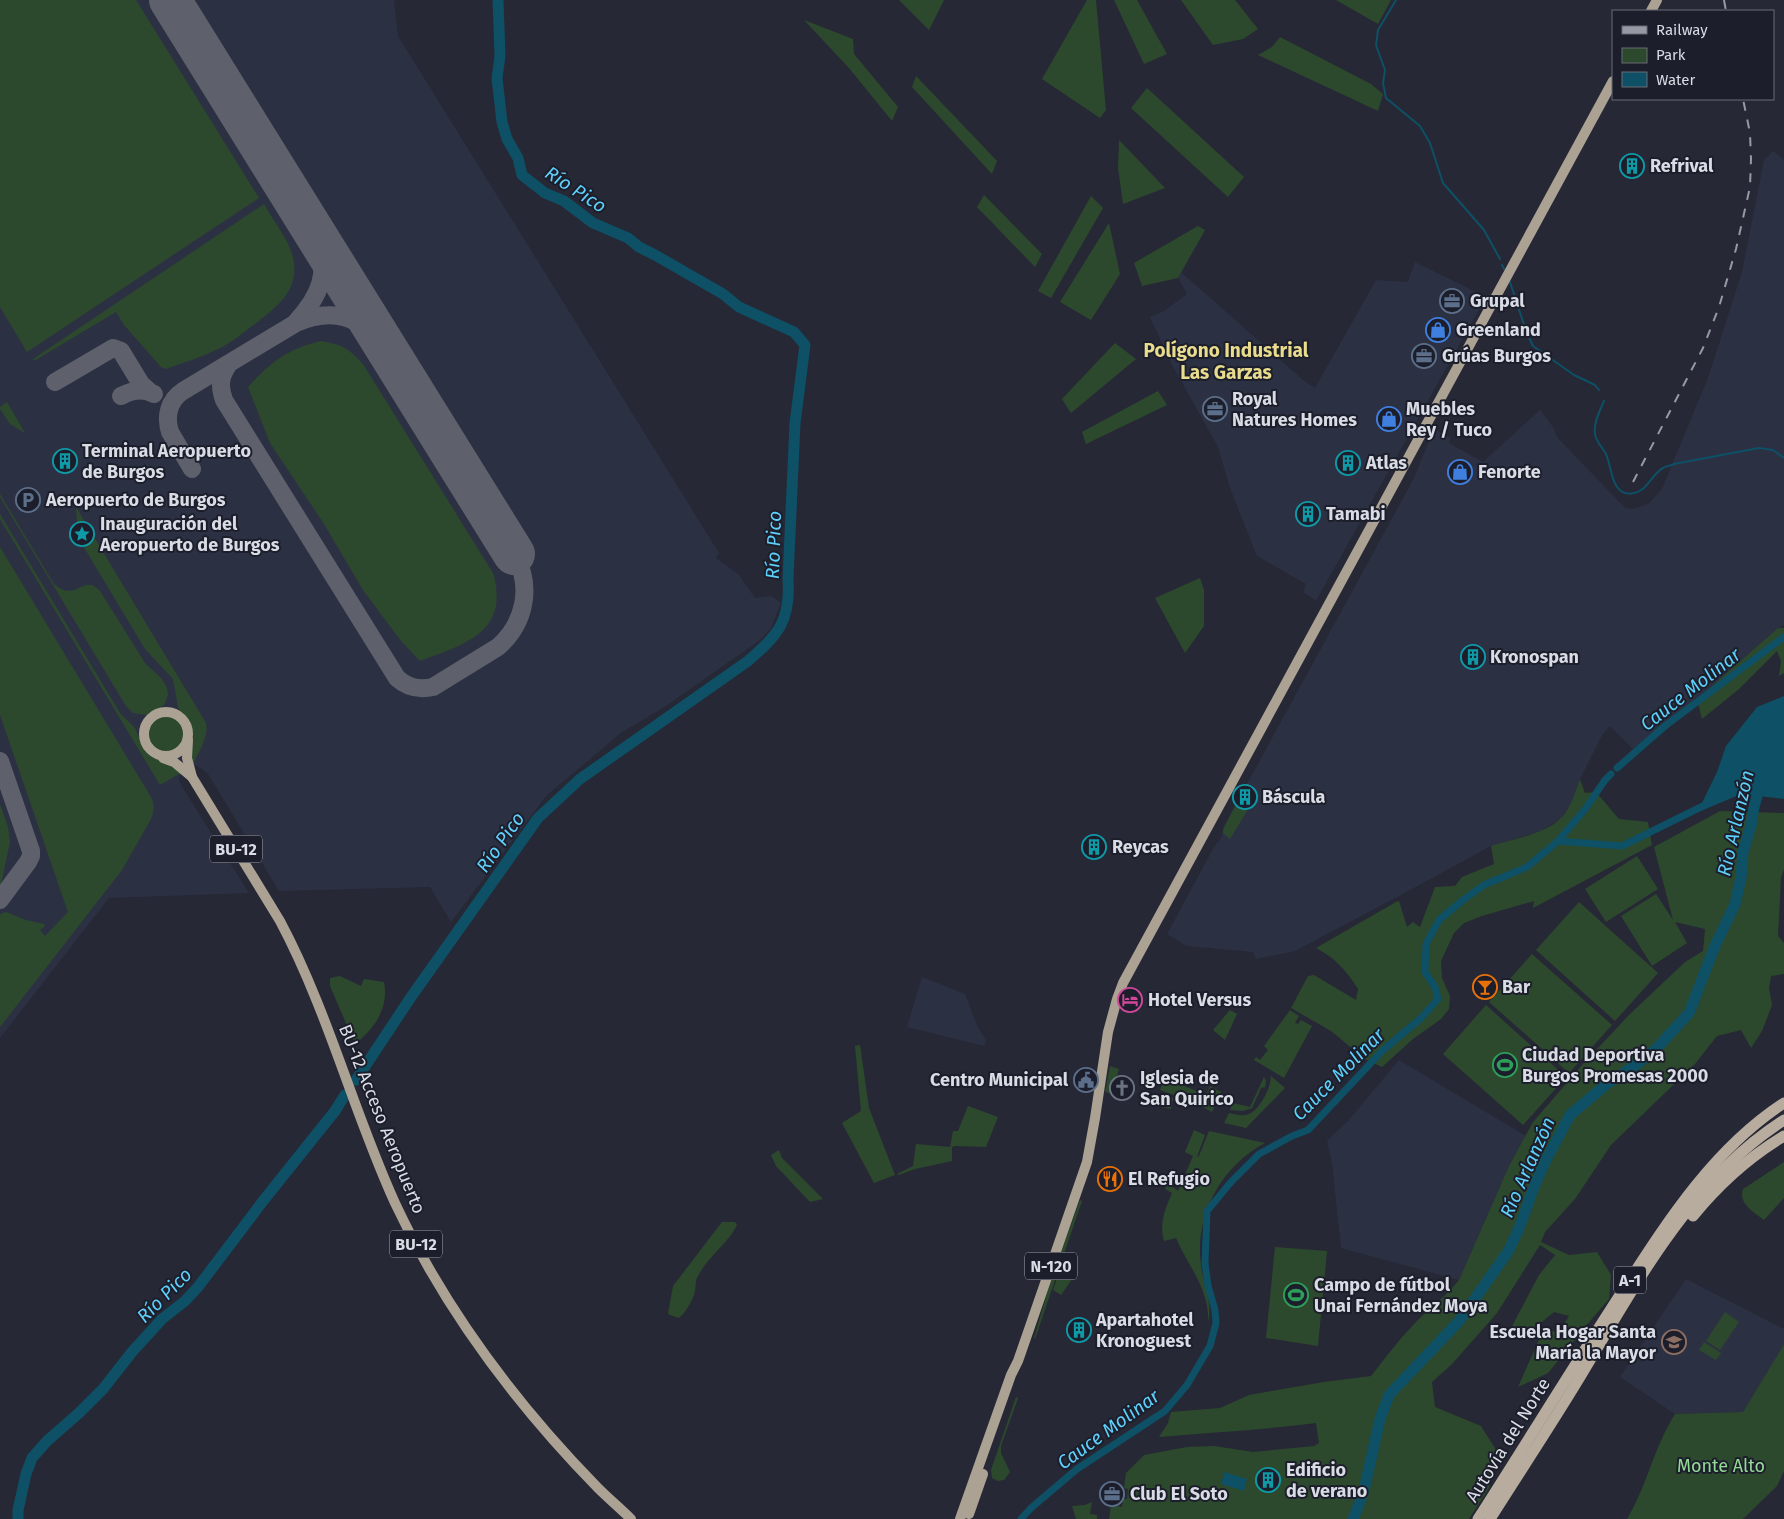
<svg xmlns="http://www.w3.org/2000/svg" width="1784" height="1519" viewBox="0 0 1784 1519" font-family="'Fira Sans',sans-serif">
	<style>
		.built { fill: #2c3043 }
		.green { fill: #2d492d }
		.water { fill: #0e5066 }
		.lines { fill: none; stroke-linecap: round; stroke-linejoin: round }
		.stream { stroke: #0e5066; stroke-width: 2 }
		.canal { stroke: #0e5066; stroke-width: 7 }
		.river { stroke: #0e5066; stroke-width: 11 }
		.taxiway { stroke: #5e616c; stroke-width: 18 }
		.runway { stroke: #5e616c; stroke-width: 42 }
		.trunk { stroke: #aca294; stroke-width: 10 }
		.motorway { stroke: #b8ac9e; stroke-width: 11 }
		.rail { stroke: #979aa4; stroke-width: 2; stroke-dasharray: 9 9; stroke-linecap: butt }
		.labels { text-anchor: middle; stroke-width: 4; stroke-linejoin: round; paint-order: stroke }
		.shield { fill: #1c1f2b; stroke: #a0a3ac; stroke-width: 1 }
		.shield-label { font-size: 16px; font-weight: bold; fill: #d9dce4 }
		.poi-label { font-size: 18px; font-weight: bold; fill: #d9dce4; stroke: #1c1f2b; text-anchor: start }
		.street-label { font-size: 18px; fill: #d9dce4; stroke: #1c1f2b }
		.park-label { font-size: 18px; fill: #93da94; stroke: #1c1f2b }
		.water-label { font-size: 19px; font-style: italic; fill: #5ed0fb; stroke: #1c1f2b }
		.neighbourhood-label { font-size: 19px; font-weight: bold; fill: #e9dc8d; stroke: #1c1f2b }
	</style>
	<rect width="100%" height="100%" fill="#262835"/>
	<g class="built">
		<path d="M0 0H394L398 36 719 553 716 558 739 575 755 598 771 596 781 603 771 628 759 641 663 708 622 732 546 796 451 922 430 887 279 891 208 774 201 768 193 764 181 773 179 779 181 785 249 893 109 898 0 1038Z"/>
		<path d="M1773 151 1784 160V625L1778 628 1697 699 1633 749 1610 726 1602 735 1580 779 1571 804 1561 818 1541 831 1491 846 1399 896 1295 951 1256 959 1253 952 1187 946 1167 934 1214 847 1221 838 1224 826 1413 480 1434 429 1451 438 1449 443 1483 462 1540 410 1553 427 1557 437 1625 508 1633 509 1648 504 1662 489 1708 378 1742 272 1764 160Z"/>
		<path d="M1415 262 1486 297 1316 601 1303 592 1306 584 1257 556 1230 488 1218 447 1171 363 1150 317 1164 311 1187 294 1178 278 1181 272 1303 380 1315 388 1376 280 1408 282Z"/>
		<path d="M922 977 965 994 977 1026 986 1040 984 1046 907 1027Z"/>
		<path d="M1399 1060 1526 1136 1509 1166 1459 1280 1341 1248 1332 1163 1327 1141 1349 1120Z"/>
		<path d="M1686 1279 1784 1329V1344L1743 1412 1675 1414 1620 1377Z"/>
	</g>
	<g class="green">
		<path d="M0 0H136L259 198 27 352 0 307Z"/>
		<path d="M899 0H944L929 30Z"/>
		<path d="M1087 0H1096L1106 110 1100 118 1042 79Z"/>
		<path d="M1114 0H1137L1167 54 1144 64Z"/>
		<path d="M1181 0H1235L1258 29 1243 39 1213 45Z"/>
		<path d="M1336 0H1391L1378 24Z"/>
		<path d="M804 20 853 39 854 54 898 107 892 121 849 68Z"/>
		<path d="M1280 37 1371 84 1383 94 1378 111 1258 55 1272 47Z"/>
		<path d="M916 76 997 161 992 174 912 87Z"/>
		<path d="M1147 88 1244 177 1228 197 1131 108Z"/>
		<path d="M1119 140 1165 188 1123 204 1118 168Z"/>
		<path d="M984 195 1042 254 1035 267 977 207Z"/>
		<path d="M1091 196 1103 208 1051 298 1038 291Z"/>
		<path d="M264 204C274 222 291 242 294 262 298 292 276 307 255 324 245 331 235 340 224 346 206 356 185 362 166 369L161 367 124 325 116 312 34 361 33 359Z"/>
		<path d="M1109 223 1120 274 1091 320 1060 302Z"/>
		<path d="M1198 226 1205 230 1178 278 1142 286 1134 263Z"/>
		<path d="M321 341C343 345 347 347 363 364L493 573C510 632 466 644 420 661L401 641 363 590 324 524 270 443 248 387C271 362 287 349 321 341Z"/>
		<path d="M1115 343 1136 359 1071 413 1062 399Z"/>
		<path d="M1158 391 1167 405 1086 444 1082 432Z"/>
		<path d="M7 402 25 433 10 424 0 409V407Z"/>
		<path d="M0 494 54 584C76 604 83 572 100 591L145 663 162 679 167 688 168 695 164 705 146 715 133 713 126 706 0 497Z"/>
		<path d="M76 507 206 723C209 736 199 752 193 764L190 752 191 728 178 707 173 679 145 649 79 539 82 536 77 525Z"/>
		<path d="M0 514 120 713 135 728 145 751 150 756 167 763 181 773 160 785 0 519Z"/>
		<path d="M0 547 151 797C155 805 154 811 151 819L122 870 0 1027V914L6 912 26 920 44 924 45 926 40 930 45 936 68 912 0 715Z"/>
		<path d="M1200 578 1204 590V626L1185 653 1155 598Z"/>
		<path d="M1778 628H1784V673L1779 676 1781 661 1777 651 1739 689 1702 719 1697 699Z"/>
		<circle cx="166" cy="734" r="18"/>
		<path d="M1580 779 1585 793 1596 792 1619 819 1648 822 1652 845 1533 908 1534 901 1482 916 1464 923 1454 933 1441 961 1442 978 1450 996 1449 1009 1441 1019 1413 1039 1382 1067 1365 1059 1331 1031 1291 1008 1308 976 1314 975 1356 1000 1358 989C1347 971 1335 958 1316 948L1396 902 1399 901 1407 927 1413 922 1420 927 1435 887 1455 886 1462 877 1494 864 1491 846C1512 839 1546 834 1562 817 1571 807 1575 792 1580 779Z"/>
		<path d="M0 804 8 827 10 842 0 889Z"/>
		<path d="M1235 806 1241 807 1247 811 1230 839 1223 833V830Z"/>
		<path d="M1720 811 1784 813V869L1781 878 1778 936 1784 943V974L1771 976 1769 988 1772 1005 1762 1031 1751 1048 1741 1030 1717 1036 1695 1064 1611 1145 1575 1199 1545 1232 1541 1242 1569 1255 1597 1252 1611 1275 1609 1299 1591 1320 1548 1373 1518 1387 1541 1335 1561 1329 1569 1316 1554 1312 1526 1335 1510 1330 1539 1275 1555 1255 1540 1245 1497 1313 1452 1364 1432 1382 1435 1407 1481 1426 1498 1453 1489 1488 1469 1519H1109L1111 1505 1122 1507 1123 1499H1127L1128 1489 1124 1488 1126 1473 1144 1455 1187 1447 1214 1446 1253 1452 1314 1446 1319 1443 1316 1423C1264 1430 1211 1432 1159 1437L1168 1423 1171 1412 1220 1408 1249 1395 1324 1382 1371 1376C1387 1356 1403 1334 1422 1316 1435 1304 1448 1294 1459 1280L1509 1166 1533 1122 1583 1064 1629 1015 1685 962 1703 951 1705 929 1675 922 1687 943 1652 966 1621 916 1656 894 1673 920 1654 847Z"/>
		<path d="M1637 856 1658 889 1606 922 1585 889Z"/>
		<path d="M1579 902 1658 973 1615 1021 1536 950Z"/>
		<path d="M1532 954 1612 1025 1569 1073 1489 1002Z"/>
		<path d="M340 976 361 986 364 979 384 982C389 1008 375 1028 355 1044L330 986V978Z"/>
		<path d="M1486 1005 1566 1077 1523 1125 1443 1054Z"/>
		<path d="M1230 1010 1237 1014 1225 1040 1213 1030Z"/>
		<path d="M1290 1010 1299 1016 1295 1023 1298 1024 1301 1020 1312 1026 1284 1078 1254 1060 1256 1057 1260 1060 1268 1050 1264 1046Z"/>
		<path d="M860 1045 869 1108 895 1175 874 1183 842 1123 861 1111 855 1046Z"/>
		<path d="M1110 1066 1119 1069 1117 1076 1110 1093 1105 1092Z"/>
		<path d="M1271 1076 1285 1088 1246 1128 1224 1123 1229 1113C1236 1114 1242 1117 1249 1114 1260 1109 1271 1088 1271 1076Z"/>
		<path d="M1264 1077 1266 1081 1265 1087 1261 1088 1252 1108 1243 1111 1230 1110 1233 1103 1250 1107Z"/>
		<path d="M1164 1078 1204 1094 1198 1104 1160 1090Z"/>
		<path d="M1210 1086 1221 1092 1212 1112 1201 1106Z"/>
		<path d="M1160 1094 1173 1098 1171 1109 1157 1106 1156 1104Z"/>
		<path d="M968 1106 998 1117 986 1147 955 1146 952 1147V1161L915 1169 899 1175 897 1174 913 1166 916 1144 950 1147 953 1131H958Z"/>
		<path d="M1194 1130 1205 1135 1197 1157 1199 1156 1209 1131 1265 1143C1221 1166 1194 1216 1201 1265 1203 1284 1213 1303 1208 1322 1210 1290 1188 1266 1176 1238L1164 1241C1159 1224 1165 1209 1172 1193L1165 1189 1168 1183 1178 1191 1193 1156 1185 1152Z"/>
		<path d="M779 1150 782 1158 823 1199 810 1202 776 1166 771 1155Z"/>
		<path d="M1784 1162V1198L1764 1220C1754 1212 1738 1204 1743 1189Z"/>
		<path d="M1080 1200 1082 1201 1035 1339 1034 1338 1050 1283Z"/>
		<path d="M722 1222H735L737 1225C728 1244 708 1256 698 1276 695 1281 696 1285 695 1291 693 1300 686 1312 679 1318L670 1315 668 1313 673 1286Z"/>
		<path d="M1275 1247 1327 1251 1318 1346 1266 1338Z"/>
		<path d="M1063 1262 1077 1272 1061 1295 1053 1290Z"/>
		<path d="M1725 1312 1739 1322 1720 1350 1706 1341Z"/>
		<path d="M1704 1342 1721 1353 1716 1360 1699 1350Z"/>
		<path d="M1784 1344V1471L1777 1486 1743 1519H1627C1647 1486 1654 1447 1675 1414L1743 1412Z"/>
		<path d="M1016 1397 1018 1398 1001 1446V1453L1010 1472 1004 1480 998 1481 992 1478 991 1470Z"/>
		<path d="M1092 1502 1090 1514 1097 1515V1519H1076L1072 1506 1085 1505Z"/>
	</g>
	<g class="water">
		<path d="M1784 696V799L1741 794 1701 811V805L1717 772 1726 746 1757 707Z"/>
		<path d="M1224 1472 1247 1479 1244 1491 1221 1484Z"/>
	</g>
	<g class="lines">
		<g class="stream">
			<path d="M1396 0 1378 30 1376 45 1385 70 1383 83 1386 98 1420 126 1430 143 1443 183 1484 230 1500 259"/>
			<path d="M1502 265 1504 269"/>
			<path d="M1510 282 1526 331 1533 346 1574 375 1595 385 1599 390"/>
			<path d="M1604 401C1600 410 1593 424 1595 434 1596 442 1603 448 1606 454 1612 467 1611 498 1634 493 1647 491 1652 474 1663 468 1666 466 1670 466 1674 464L1759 448 1773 450 1784 458"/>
		</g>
		<g class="canal">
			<path d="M1617 768 1665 726 1784 637"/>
			<path d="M1558 841 1622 846 1709 803"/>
			<path d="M1021 1519 1031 1508 1077 1469 1165 1411 1187 1385 1210 1346 1216 1323 1215 1310 1208 1286 1205 1263 1207 1211 1231 1182 1259 1154 1292 1136 1308 1130 1382 1051 1421 1018 1438 999 1435 987 1425 972 1426 944 1439 920 1463 900 1484 885 1527 867 1558 841 1586 808 1605 780 1611 774"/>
		</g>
		<g class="river">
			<path d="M356 1080 411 997 538 818 580 779 748 661C778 635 791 621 788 579L795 423 805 345 794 332 739 307 723 294 655 255 639 247 628 238 593 223 564 201 545 193 522 175 518 158 507 139 502 122 497 78 500 56 498 0"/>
			<path d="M18 1519V1510L26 1474 32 1458 47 1441 79 1413 103 1389 132 1352 162 1319 185 1301 198 1287 263 1201 335 1111 345 1095"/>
			<path d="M1353 1519 1363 1494 1380 1419 1389 1395 1460 1320 1509 1250 1520 1226 1534 1187 1545 1162 1570 1115 1608 1083 1630 1069 1655 1050 1689 1013 1715 946 1735 904 1741 878 1743 852 1751 826 1754 807 1761 782"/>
		</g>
		<g class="taxiway">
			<path d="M296 322C320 296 329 274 318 239"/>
			<path d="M228 365C220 377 219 386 224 400L397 678C408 688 419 690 433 687L498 647C525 623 533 586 514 554"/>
			<path d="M55 382 113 348 121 351 141 384 150 392"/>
			<path d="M121 396C132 390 143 388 154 394"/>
			<path d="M192 469 170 432C165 416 169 400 183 391L296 323C333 307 359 316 385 346"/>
			<path d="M0 761 31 851V856L28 862 0 900"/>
		</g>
		<path class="runway" d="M170 0 514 554"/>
		<g class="trunk">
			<path d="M1651 11 1657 0"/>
			<circle cx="166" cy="734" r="22"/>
			<path d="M188 740 187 758 192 777 280 921C328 1011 353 1111 395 1203 445 1310 516 1404 598 1488 609 1499 620 1508 631 1519"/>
			<path d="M163 758 174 762 192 777"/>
			<path d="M969 1514 983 1474"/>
			<path d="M960 1519 1011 1375 1018 1361 1087 1162 1095 1118 1108 1032 1117 999 1123 983 1613 81"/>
		</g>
		<g class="motorway">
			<path d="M1693 1216C1719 1184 1749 1157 1784 1136"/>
			<path d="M1478 1519C1526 1444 1572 1369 1620 1295 1666 1224 1712 1150 1784 1103"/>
			<path d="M1490 1519C1521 1470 1553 1422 1583 1372 1626 1300 1668 1224 1728 1165 1745 1148 1764 1133 1784 1120"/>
		</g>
		<g class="rail">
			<path d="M1724 0 1726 11"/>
			<path d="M1633 482 1703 348 1719 307 1736 249 1750 187 1751 159 1750 133 1743 99"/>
		</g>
	</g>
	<defs>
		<symbol id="building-ring" viewBox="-11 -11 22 22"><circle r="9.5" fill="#1c1f2b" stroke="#0f9aa8" stroke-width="1.5"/><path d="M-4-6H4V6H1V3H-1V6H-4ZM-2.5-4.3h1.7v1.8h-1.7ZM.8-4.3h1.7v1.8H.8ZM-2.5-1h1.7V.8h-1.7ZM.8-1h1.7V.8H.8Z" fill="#0f9aa8"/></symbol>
		<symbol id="office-ring" viewBox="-11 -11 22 22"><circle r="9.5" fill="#1c1f2b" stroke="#5c6f8a" stroke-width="1.5"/><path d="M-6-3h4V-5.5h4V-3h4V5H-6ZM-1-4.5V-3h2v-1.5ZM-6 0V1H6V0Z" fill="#5c6f8a"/></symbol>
		<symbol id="shop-ring" viewBox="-11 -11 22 22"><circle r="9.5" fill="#1c1f2b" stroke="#3f7fe0" stroke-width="1.5"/><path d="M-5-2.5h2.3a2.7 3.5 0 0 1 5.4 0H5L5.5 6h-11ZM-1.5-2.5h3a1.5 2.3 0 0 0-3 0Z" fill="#3f7fe0"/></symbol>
		<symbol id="parking-ring" viewBox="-11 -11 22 22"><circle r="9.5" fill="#1c1f2b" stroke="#5c6f8a" stroke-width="1.5"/><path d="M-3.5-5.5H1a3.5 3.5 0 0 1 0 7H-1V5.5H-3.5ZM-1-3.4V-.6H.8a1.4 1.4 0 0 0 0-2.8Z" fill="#5c6f8a"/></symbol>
		<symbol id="sight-ring" viewBox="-11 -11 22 22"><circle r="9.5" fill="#1c1f2b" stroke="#0f9aa8" stroke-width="1.5"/><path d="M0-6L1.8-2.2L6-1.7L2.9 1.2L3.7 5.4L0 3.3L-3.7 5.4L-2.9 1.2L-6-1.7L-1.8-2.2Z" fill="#0f9aa8"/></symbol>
		<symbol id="bar-ring" viewBox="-11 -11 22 22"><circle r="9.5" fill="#1c1f2b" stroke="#e8710a" stroke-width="1.5"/><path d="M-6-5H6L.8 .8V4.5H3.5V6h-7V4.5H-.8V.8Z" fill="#e8710a"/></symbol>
		<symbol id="hotel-ring" viewBox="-11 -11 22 22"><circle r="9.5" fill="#1c1f2b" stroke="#d1479c" stroke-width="1.5"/><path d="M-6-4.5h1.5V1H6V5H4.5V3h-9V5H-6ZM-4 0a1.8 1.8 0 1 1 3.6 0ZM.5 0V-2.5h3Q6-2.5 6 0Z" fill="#d1479c"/></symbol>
		<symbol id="stadium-ring" viewBox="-11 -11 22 22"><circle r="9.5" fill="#1c1f2b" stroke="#2e9e5b" stroke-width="1.5"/><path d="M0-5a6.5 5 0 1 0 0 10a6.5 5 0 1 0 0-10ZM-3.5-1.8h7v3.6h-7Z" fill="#2e9e5b"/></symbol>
		<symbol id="civic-ring" viewBox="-11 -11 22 22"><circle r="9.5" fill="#1c1f2b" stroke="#5c6f8a" stroke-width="1.5"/><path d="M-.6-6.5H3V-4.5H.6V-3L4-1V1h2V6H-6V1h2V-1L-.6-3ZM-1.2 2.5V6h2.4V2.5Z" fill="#5c6f8a"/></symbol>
		<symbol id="church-ring" viewBox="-11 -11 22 22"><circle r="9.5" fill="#1c1f2b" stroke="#6b7280" stroke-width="1.5"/><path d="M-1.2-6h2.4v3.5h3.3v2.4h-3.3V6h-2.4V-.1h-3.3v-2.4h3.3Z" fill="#6b7280"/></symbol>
		<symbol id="restaurant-ring" viewBox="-11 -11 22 22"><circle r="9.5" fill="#1c1f2b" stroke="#e8710a" stroke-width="1.5"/><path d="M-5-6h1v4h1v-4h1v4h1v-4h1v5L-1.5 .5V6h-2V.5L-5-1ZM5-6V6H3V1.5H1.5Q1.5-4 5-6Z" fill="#e8710a"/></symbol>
		<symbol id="school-ring" viewBox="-11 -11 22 22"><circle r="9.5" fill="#1c1f2b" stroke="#8d6e63" stroke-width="1.5"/><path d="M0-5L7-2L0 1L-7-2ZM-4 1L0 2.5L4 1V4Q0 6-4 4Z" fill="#8d6e63"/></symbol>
	</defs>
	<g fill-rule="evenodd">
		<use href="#building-ring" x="1618" y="152" width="28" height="28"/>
		<use href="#office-ring" x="1438" y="287" width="28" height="28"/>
		<use href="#shop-ring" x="1424" y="316" width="28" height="28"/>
		<use href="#office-ring" x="1410" y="342" width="28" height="28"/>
		<use href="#office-ring" x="1201" y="395" width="28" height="28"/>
		<use href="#shop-ring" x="1375" y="405" width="28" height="28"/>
		<use href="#building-ring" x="51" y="447" width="28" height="28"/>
		<use href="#building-ring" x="1334" y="449" width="28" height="28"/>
		<use href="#shop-ring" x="1446" y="458" width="28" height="28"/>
		<use href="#parking-ring" x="14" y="486" width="28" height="28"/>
		<use href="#building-ring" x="1294" y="500" width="28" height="28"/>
		<use href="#sight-ring" x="68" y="520" width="28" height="28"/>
		<use href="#building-ring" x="1459" y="643" width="28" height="28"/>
		<use href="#building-ring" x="1231" y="783" width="28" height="28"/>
		<use href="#building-ring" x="1080" y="833" width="28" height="28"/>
		<use href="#bar-ring" x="1471" y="973" width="28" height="28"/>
		<use href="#hotel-ring" x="1116" y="986" width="28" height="28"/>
		<use href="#stadium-ring" x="1491" y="1051" width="28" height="28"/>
		<use href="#civic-ring" x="1072" y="1066" width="28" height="28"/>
		<use href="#church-ring" x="1108" y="1074" width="28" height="28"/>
		<use href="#restaurant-ring" x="1096" y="1165" width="28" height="28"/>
		<use href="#stadium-ring" x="1282" y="1281" width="28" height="28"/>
		<use href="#building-ring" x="1065" y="1316" width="28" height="28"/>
		<use href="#school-ring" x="1660" y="1328" width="28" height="28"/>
		<use href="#building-ring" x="1254" y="1466" width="28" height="28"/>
		<use href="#office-ring" x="1098" y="1480" width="28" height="28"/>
	</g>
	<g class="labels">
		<g class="shield">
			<rect x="210" y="835.5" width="52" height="27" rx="4"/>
			<rect x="390" y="1230.5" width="52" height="27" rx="4"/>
			<rect x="1025" y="1252.5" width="52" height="27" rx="4"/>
			<rect x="1614" y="1266.5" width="32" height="27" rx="4"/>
		</g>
		<g class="shield-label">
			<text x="236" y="855">BU-12</text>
			<text x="416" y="1250">BU-12</text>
			<text x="1051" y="1272">N-120</text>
			<text x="1630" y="1286">A-1</text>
		</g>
		<g class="poi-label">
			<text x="1650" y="172">Refrival</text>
			<text x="1470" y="307">Grupal</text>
			<text x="1456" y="336">Greenland</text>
			<text x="1442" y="362">Grúas Burgos</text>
			<text x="1232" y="405">Royal<tspan x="1232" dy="21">Natures Homes</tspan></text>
			<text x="1406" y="415">Muebles<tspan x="1406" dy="21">Rey / Tuco</tspan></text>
			<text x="82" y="457">Terminal Aeropuerto<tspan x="82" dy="21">de Burgos</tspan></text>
			<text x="1366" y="469">Atlas</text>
			<text x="1478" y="478">Fenorte</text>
			<text x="46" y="506">Aeropuerto de Burgos</text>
			<text x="1326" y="520">Tamabi</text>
			<text x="100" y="530">Inauguración del<tspan x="100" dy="21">Aeropuerto de Burgos</tspan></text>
			<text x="1490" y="663">Kronospan</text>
			<text x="1262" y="803">Báscula</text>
			<text x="1112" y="853">Reycas</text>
			<text x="1502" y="993">Bar</text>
			<text x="1148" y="1006">Hotel Versus</text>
			<text x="1522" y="1061">Ciudad Deportiva<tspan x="1522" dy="21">Burgos Promesas 2000</tspan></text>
			<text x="1140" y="1084">Iglesia de<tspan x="1140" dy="21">San Quirico</tspan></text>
			<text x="1068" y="1086" text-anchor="end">Centro Municipal</text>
			<text x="1128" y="1185">El Refugio</text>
			<text x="1314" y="1291">Campo de fútbol<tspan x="1314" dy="21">Unai Fernández Moya</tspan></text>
			<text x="1096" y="1326">Apartahotel<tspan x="1096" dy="21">Kronoguest</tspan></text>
			<text x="1656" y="1338" text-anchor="end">Escuela Hogar Santa<tspan x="1656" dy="21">María la Mayor</tspan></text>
			<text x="1286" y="1476">Edificio<tspan x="1286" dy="21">de verano</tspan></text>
			<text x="1130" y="1500">Club El Soto</text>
		</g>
		<g class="street-label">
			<text transform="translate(382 1119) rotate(68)" y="6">BU-12 Acceso Aeropuerto</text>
			<text transform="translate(1508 1440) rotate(-58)" y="6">Autovía del Norte</text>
		</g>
		<g class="park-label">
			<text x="1721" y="1472">Monte Alto</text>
		</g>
		<g class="water-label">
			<text transform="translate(576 189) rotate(33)" y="7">Río Pico</text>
			<text transform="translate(773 545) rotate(-88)" y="7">Río Pico</text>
			<text transform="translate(1690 689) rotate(-38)" y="7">Cauce Molinar</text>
			<text transform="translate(1735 823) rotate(-77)" y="7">Río Arlanzón</text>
			<text transform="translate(500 842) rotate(-55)" y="7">Río Pico</text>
			<text transform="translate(1338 1074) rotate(-45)" y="7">Cauce Molinar</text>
			<text transform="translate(1527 1167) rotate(-66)" y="7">Río Arlanzón</text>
			<text transform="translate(164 1295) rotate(-45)" y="7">Río Pico</text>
			<text transform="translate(1108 1429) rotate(-36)" y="7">Cauce Molinar</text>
		</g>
		<g class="neighbourhood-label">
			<text x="1226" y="357">Polígono Industrial<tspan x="1226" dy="22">Las Garzas</tspan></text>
		</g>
	</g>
	<rect x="1612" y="10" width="162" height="90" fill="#1c1f2b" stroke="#686b75"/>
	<rect x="1622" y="26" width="25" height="8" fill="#979aa4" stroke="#686b75"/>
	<text x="1656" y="35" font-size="15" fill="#d9dce4">Railway</text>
	<rect x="1622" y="48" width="25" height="15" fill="#2d492d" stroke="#686b75"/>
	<text x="1656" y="60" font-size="15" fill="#d9dce4">Park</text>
	<rect x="1622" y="72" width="25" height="15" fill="#0e5066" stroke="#686b75"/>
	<text x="1656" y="85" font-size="15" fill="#d9dce4">Water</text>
</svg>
